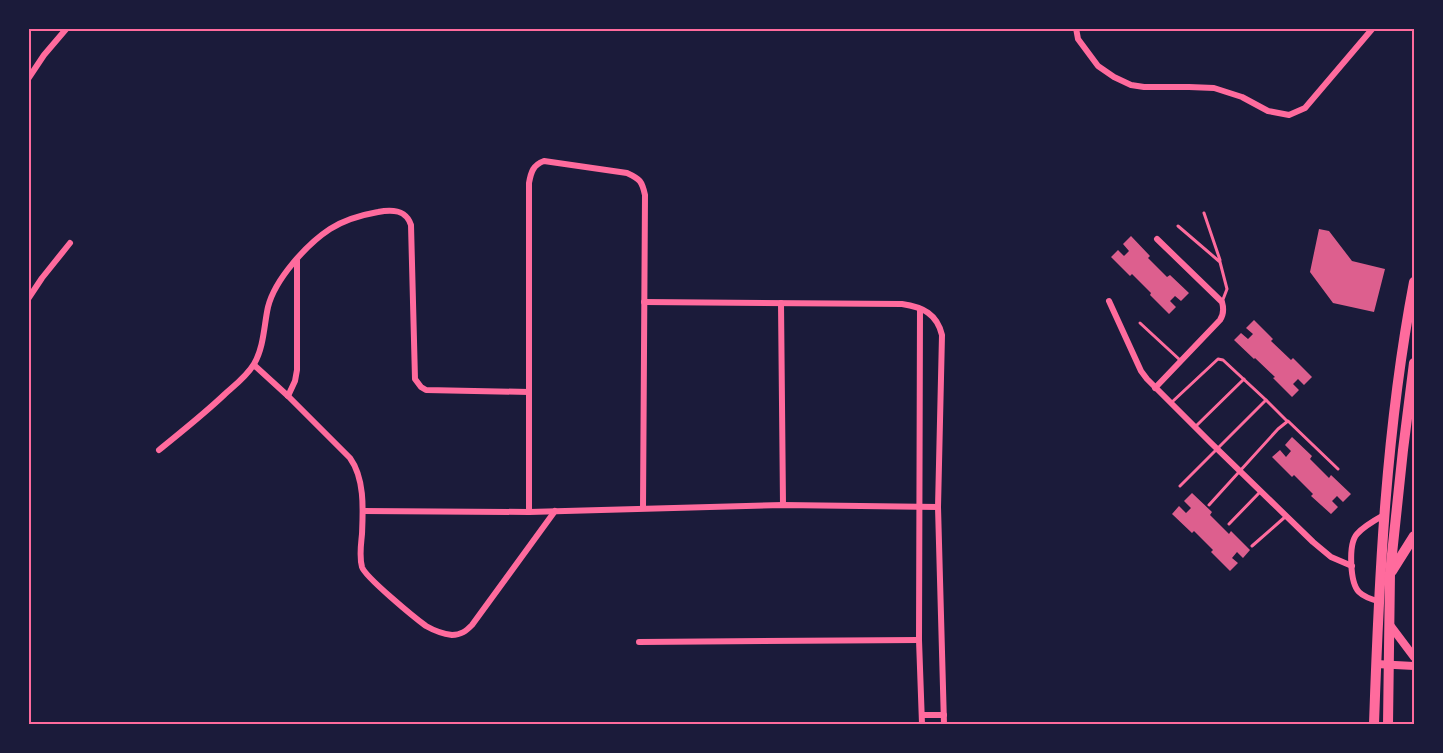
<svg xmlns="http://www.w3.org/2000/svg" width="1443" height="753" viewBox="0 0 1443 753" font-family="'Asap Condensed',sans-serif">
	<style>
		.building { fill: #dd5f8e }
		.lines { fill: none; stroke-linecap: round; stroke-linejoin: round }
		.service { stroke: #ff6b9d; stroke-width: 3 }
		.minor { stroke: #ff6b9d; stroke-width: 6 }
		.tertiary { stroke: #ff6b9d; stroke-width: 8 }
		.primary { stroke: #ff6b9d; stroke-width: 10 }
		.neatline { fill: none; stroke: #ff6b9d; stroke-width: 2 }
	</style>
	<rect width="100%" height="100%" fill="#1b1b3a"/>
	<g class="building">
		<path d="M1319 229 1329 231 1352 261 1385 269 1374 312 1333 303 1310 272Z"/>
		<path d="M1131 236 1150 256 1148 258 1167 277 1170 275 1189 293 1181 301 1175 296 1170 301 1176 307 1169 314 1150 295 1151 293 1132 274 1130 276 1111 257 1118 250 1124 256 1129 251 1123 244Z"/>
		<path d="M1254 320 1273 339 1271 341 1291 360 1293 358 1312 377 1304 385 1298 379 1293 384 1299 390 1292 397 1273 378 1275 377 1255 358 1254 359 1234 340 1241 333 1248 339 1253 334 1246 328Z"/>
		<path d="M1292 437 1312 456 1310 459 1329 478 1331 475 1351 494 1343 502 1337 496 1332 501 1338 507 1331 514 1311 496 1313 494 1294 475 1292 477 1272 457 1280 450 1286 457 1291 451 1285 445Z"/>
		<path d="M1192 493 1212 512 1210 515 1229 534 1231 531 1250 550 1243 558 1237 552 1232 558 1238 563 1230 571 1211 552 1213 550 1194 531 1192 533 1172 514 1179 506 1186 513 1191 508 1184 501Z"/>
	</g>
	<g class="lines">
		<g class="service">
			<path d="M1204 213 1220 260"/>
			<path d="M1178 226 1220 262 1227 289 1222 302"/>
			<path d="M1140 323 1180 360"/>
			<path d="M1172 402 1218 359 1223 360 1266 400"/>
			<path d="M1196 426 1244 379"/>
			<path d="M1180 486 1266 400 1287 421"/>
			<path d="M1209 505 1278 429 1288 421 1338 469"/>
			<path d="M1229 524 1260 492"/>
			<path d="M1252 546 1285 517"/>
		</g>
		<g class="minor">
			<path d="M1076 28 1078 39 1098 66 1114 77 1131 85 1144 87H1189L1214 88 1242 97 1268 111 1289 115 1305 108 1373 28"/>
			<path d="M28 79 44 55 67 28"/>
			<path d="M28 299 42 278 70 243"/>
			<path d="M1109 301 1141 371 1147 379 1210 442 1313 542 1331 557 1352 566"/>
			<path d="M644 302 902 304C923 307 937 314 942 335L938 507 944 724"/>
			<path d="M781 303 783 505"/>
			<path d="M920 309 919 640 922 724"/>
			<path d="M254 365 288 396 350 458C365 479 363 510 362 534 361 545 359 556 362 567 365 577 415 618 426 626 433 630 444 634 452 635 461 635 466 631 472 625L555 511"/>
			<path d="M1155 388 1220 320C1224 314 1224 309 1222 302L1157 239"/>
			<path d="M288 396 295 381 297 370V260"/>
			<path d="M159 450C181 432 204 414 225 394 235 385 247 376 254 364 264 347 264 325 268 307 275 279 307 244 330 229 344 220 361 215 378 212 393 209 406 210 411 225L415 379 421 387 426 390 529 392"/>
			<path d="M363 511 529 512 783 505 938 507"/>
			<path d="M529 512V183C531 172 533 165 544 161L627 173C640 179 642 181 645 195L643 508"/>
			<path d="M1381 602C1374 600 1365 598 1359 592 1350 583 1348 544 1357 534 1364 526 1375 520 1384 515"/>
			<path d="M639 642 919 640"/>
			<path d="M922 715H944"/>
		</g>
		<g class="tertiary">
			<path d="M1390 625 1414 657"/>
			<path d="M1376 664 1414 666"/>
		</g>
		<g class="primary">
			<path d="M1392 571 1414 536"/>
			<path d="M1374 724C1379 577 1386 428 1414 282"/>
			<path d="M1388 724 1390 573 1403 450 1414 363"/>
		</g>
	</g>
	<rect width="1443" height="753" fill="none" stroke="#1b1b3a" stroke-width="60"/>
	<rect x="30" y="30" width="1383" height="693" class="neatline"/>
</svg>
